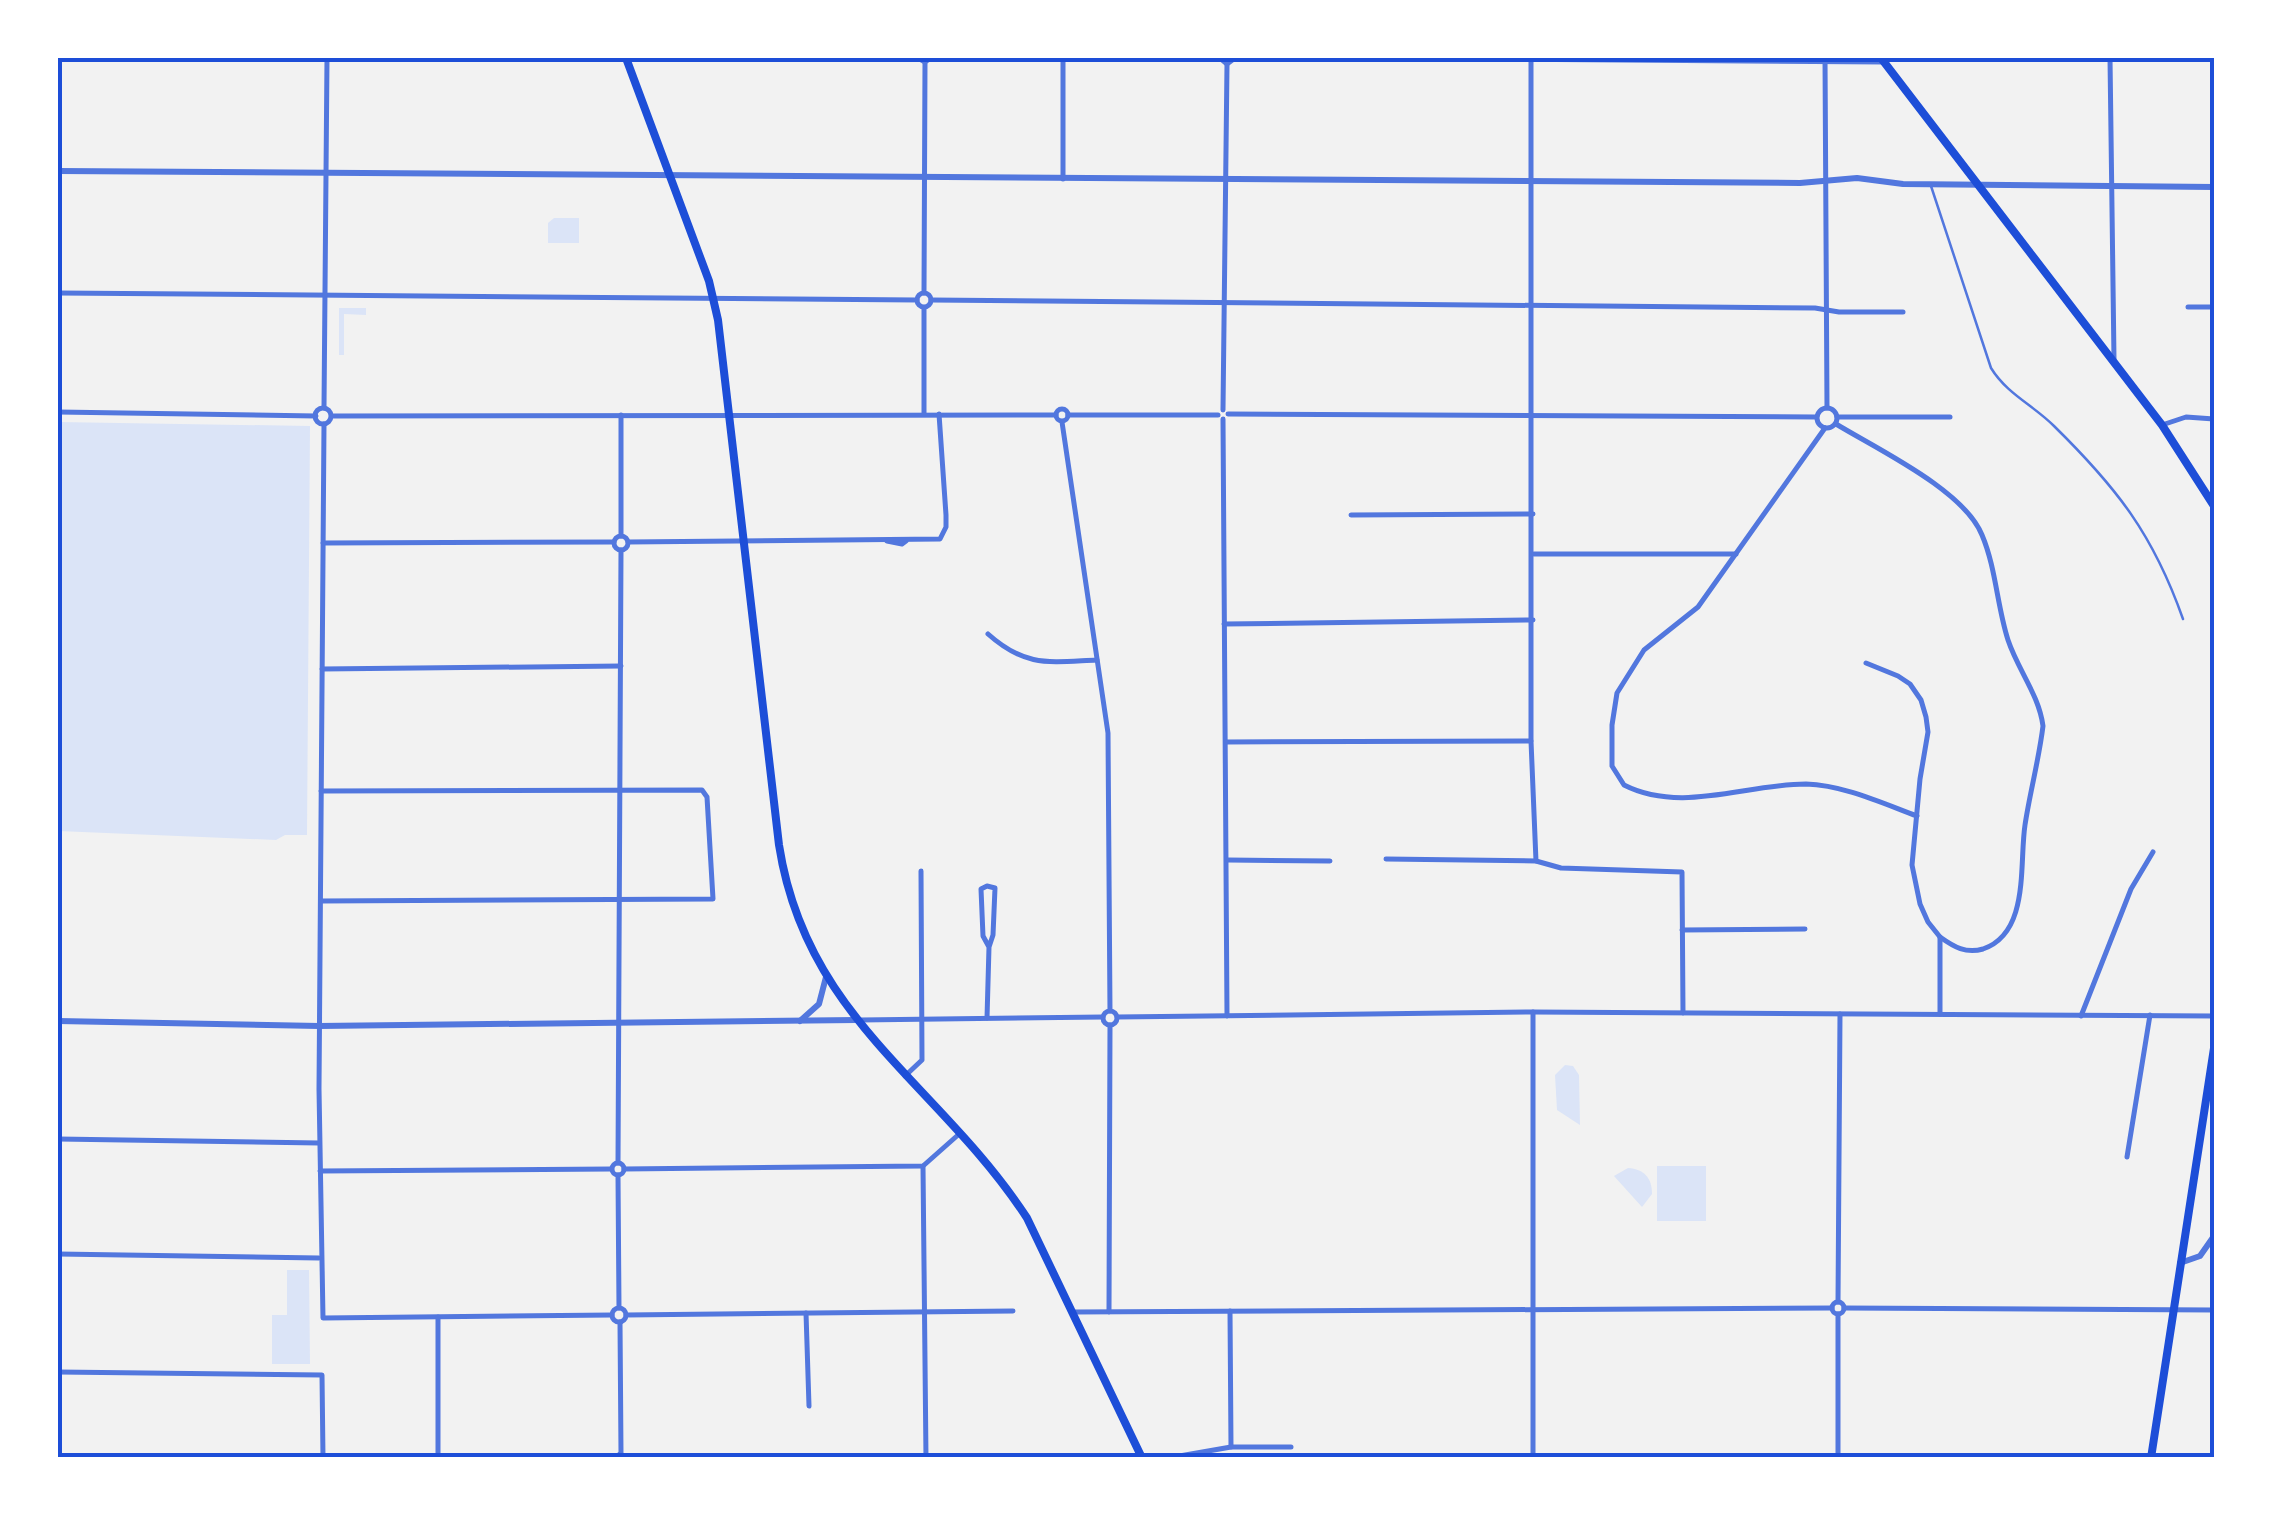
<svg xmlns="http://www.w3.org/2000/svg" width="2272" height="1515" viewBox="0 0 2272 1515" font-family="Merriweather,serif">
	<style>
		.green { fill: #dbe4f7 }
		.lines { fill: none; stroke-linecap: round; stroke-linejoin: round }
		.service { stroke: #5277de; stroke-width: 2.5 }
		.minor { stroke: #5277de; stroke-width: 5 }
		.tertiary { stroke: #5277de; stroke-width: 6 }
		.secondary { stroke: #1d4ed8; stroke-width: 8 }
		.primary { stroke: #1d4ed8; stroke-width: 8 }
		.neatline { fill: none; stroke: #1d4ed8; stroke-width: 4 }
	</style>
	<rect width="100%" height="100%" fill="#f2f2f2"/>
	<g class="green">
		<path d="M554 218H579V243H548V223Z"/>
		<path d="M339 308H366V315L344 314V355H339Z"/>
		<path d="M58 422 310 426 307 835H285L276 840 58 831Z"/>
		<path d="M1565 1065 1573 1066 1579 1075 1580 1125 1557 1110 1555 1075Z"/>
		<rect x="1657" y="1166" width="49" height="55"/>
		<path d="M1628 1168C1644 1169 1652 1178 1652 1194L1642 1207 1614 1176Z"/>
		<path d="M287 1270H309L310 1364H272V1315H287Z"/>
	</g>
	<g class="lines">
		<path class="service" d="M1931 186 1991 368C2007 394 2033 405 2054 426 2117 488 2153 534 2183 619"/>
		<g class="minor">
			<path d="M918 58 925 62 931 58"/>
			<path d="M1063 58V179"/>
			<path d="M1220 58 1227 64 1235 58"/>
			<path d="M1342 58 1884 62"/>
			<path d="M1531 58V741L1536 861"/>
			<path d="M1825 58 1827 408"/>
			<path d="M2110 58 2114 359"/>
			<circle cx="924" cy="300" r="7"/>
			<path d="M58 293 917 300"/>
			<path d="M924 293 925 62"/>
			<path d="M931 300 1815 308 1839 312H1903"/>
			<path d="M2188 307H2214"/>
			<circle cx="1827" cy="418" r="10"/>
			<path d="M324 408 327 58"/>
			<circle cx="323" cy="416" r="8"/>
			<circle cx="1062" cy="415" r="6"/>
			<path d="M1223 410 1227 64"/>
			<path d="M58 412 316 416"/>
			<path d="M924 414V308"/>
			<path d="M1228 414 1816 417"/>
			<path d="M621 415V536"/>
			<path d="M1068 415H1218"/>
			<path d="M332 416 1056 415"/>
			<path d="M1837 417H1950"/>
			<path d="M1223 419 1227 1016"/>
			<path d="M1062 422 1108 733 1110 1011"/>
			<path d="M324 424 319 1089 323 1318 612 1315"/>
			<path d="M1836 424C1877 449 1964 490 1982 535 1996 568 1997 606 2008 640 2018 670 2039 695 2043 726 2039 759 2030 792 2025 825 2019 864 2030 933 1983 949 1966 954 1954 947 1940 937"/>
			<path d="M2162 425 2186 417 2214 419"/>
			<path d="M1825 428 1698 607 1644 650 1617 693 1612 725V766L1624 785C1681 814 1746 784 1806 784 1843 785 1882 803 1917 816"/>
			<path d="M1351 515 1533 514"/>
			<circle cx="621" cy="543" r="7"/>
			<path d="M887 541 902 544 906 541"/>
			<path d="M628 542 940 539 946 527V515L939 414"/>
			<path d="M323 543 614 542"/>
			<path d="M1534 554H1736"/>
			<path d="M1224 624 1533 620"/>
			<path d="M988 634C1026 668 1050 662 1097 660"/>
			<path d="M1866 663 1898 676 1910 684 1921 700 1926 717 1928 732 1920 779 1912 865 1920 904 1928 922 1940 937V1014"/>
			<path d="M322 669 621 666"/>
			<path d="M1226 742 1531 741"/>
			<path d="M1386 859 1536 861 1561 868 1682 872 1683 1013"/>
			<path d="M1228 860 1330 861"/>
			<path d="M321 901 713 899 707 797 702 790 321 791"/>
			<path d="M1682 930 1805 929"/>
			<circle cx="1110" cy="1018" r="7"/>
			<path d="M2081 1016 2131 889 2153 852"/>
			<path d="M1117 1017 1533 1012 2214 1016"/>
			<path d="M987 1018 989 947 983 936 981 889 987 886 995 888 993 935 989 947"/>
			<path d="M860 1020 1103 1017"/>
			<path d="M905 1076 922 1060 921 871"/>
			<path d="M58 1139 319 1143"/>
			<path d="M2127 1157 2150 1015"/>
			<circle cx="618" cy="1169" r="6"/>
			<path d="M618 1163 621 550"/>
			<path d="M923 1166 926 1458"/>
			<path d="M624 1169 923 1166 958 1135"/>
			<path d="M320 1171 611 1169"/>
			<path d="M618 1175 619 1308"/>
			<path d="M58 1254 319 1258"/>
			<circle cx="1838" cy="1308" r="6"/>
			<path d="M1838 1302 1840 1014"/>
			<circle cx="619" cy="1315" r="7"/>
			<path d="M1844 1308 2214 1310"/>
			<path d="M1230 1311 1231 1447"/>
			<path d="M1074 1312 1832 1308"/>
			<path d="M1109 1312 1110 1025"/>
			<path d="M806 1313 809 1406"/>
			<path d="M626 1315 1013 1311"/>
			<path d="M620 1322 621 1454"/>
			<path d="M58 1372 322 1375 323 1458"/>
			<path d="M438 1458V1317"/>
			<path d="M615 1458 620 1454 627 1458"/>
			<path d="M941 1458 1070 1457"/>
			<path d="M1168 1458 1231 1447H1291"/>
			<path d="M1533 1458V1012"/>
			<path d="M1838 1458V1314"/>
		</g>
		<g class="tertiary">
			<path d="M58 171 1800 183 1857 178 1903 184 2214 187"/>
			<path d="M58 1021 319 1026 857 1020"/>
			<path d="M800 1021 819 1004 826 977"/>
			<path d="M2180 1263 2200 1256 2214 1236"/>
		</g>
		<g class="secondary">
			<path d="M1881 58 2162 425 2214 506"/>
			<path d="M2151 1458 2214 1048"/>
		</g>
		<path class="primary" d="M626 58 709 281 718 320 779 845C806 1020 939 1083 1027 1218L1142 1458"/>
	</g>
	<rect width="2272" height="1515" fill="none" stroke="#ffffff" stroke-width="120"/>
	<rect x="60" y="60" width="2152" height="1395" class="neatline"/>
</svg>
